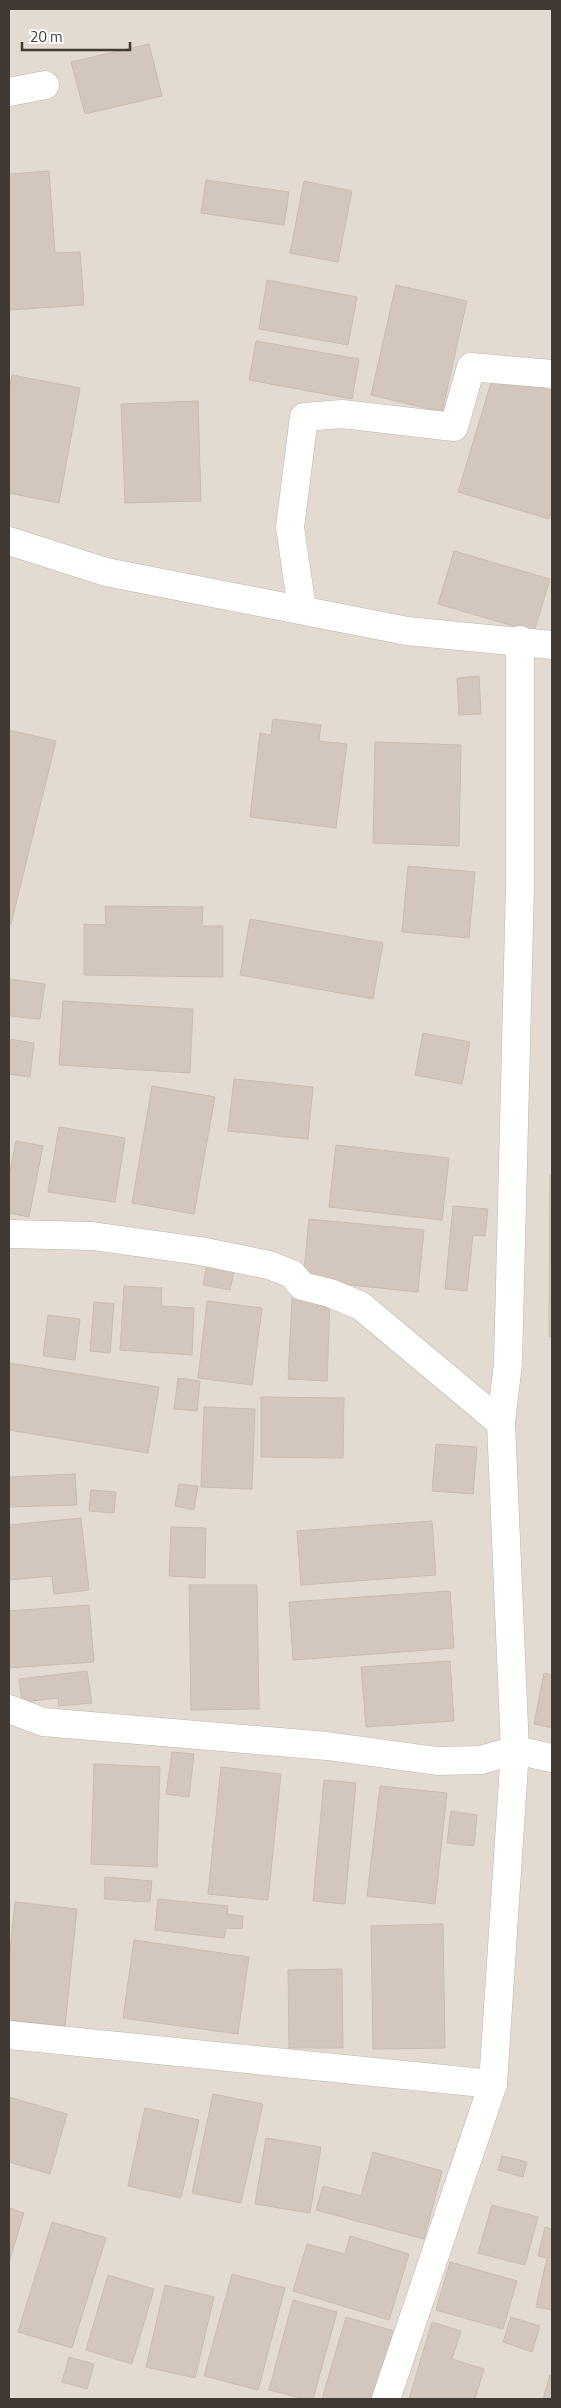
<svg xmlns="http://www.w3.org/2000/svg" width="561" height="2408" viewBox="0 0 561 2408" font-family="'Titillium Web',sans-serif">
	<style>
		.residential { fill: #e3dbd2 }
		.building { fill: #d3c7bd; stroke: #c9bbae }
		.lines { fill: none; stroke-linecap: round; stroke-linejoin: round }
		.street-casing { stroke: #bdb4aa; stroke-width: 29 }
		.street { stroke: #fff; stroke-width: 28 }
	</style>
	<rect width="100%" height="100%" fill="#efeae3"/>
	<rect class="residential" x="9" y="9" width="543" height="2390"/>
	<g class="building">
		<path d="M149 44 162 96 85 114 71 62Z"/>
		<path d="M49 171 55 253 80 252 84 305 9 310V174Z"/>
		<path d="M206 180 289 192 284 225 201 213Z"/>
		<path d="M304 181 352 191 338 262 290 253Z"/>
		<path d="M267 280 357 297 348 345 259 329Z"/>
		<path d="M396 285 467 301 442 412 371 395Z"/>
		<path d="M256 341 359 359 352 399 249 380Z"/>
		<path d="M494 373 552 391V509L549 519 458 492Z"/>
		<path d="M12 375 80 388 59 503 9 493V391Z"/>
		<path d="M198 401 201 501 125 503 121 404Z"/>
		<path d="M454 551 550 579 534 632 438 604Z"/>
		<path d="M479 676 481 714 459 715 457 678Z"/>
		<path d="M273 719 321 725 319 741 347 744 336 828 250 817 260 733 271 735Z"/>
		<path d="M9 730 56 741 11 924H9Z"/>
		<path d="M375 742 461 745 459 846 373 843Z"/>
		<path d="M408 866 475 872 469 938 402 932Z"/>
		<path d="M105 906 203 907 202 926H223V977L84 975V924L106 925Z"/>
		<path d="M250 919 383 943 373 999 240 975Z"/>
		<path d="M9 979 45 984 40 1019 9 1016Z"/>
		<path d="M63 1001 193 1009 190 1073 59 1065Z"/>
		<path d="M423 1033 470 1042 462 1084 415 1075Z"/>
		<path d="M9 1039 34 1043 30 1077 9 1074Z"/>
		<path d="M234 1079 313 1087 308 1139 228 1131Z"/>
		<path d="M152 1086 215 1097 194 1214 132 1203Z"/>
		<path d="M59 1127 125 1138 115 1202 48 1192Z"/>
		<path d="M16 1141 43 1146 29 1217 9 1213V1176Z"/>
		<path d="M336 1145 449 1158 442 1220 329 1207Z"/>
		<path d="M550 1175H552V1337H549Z"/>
		<path d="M453 1206 488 1209 485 1236 473 1235 467 1291 445 1289Z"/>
		<path d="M309 1219 424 1230 418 1292 303 1280Z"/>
		<path d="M207 1265 234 1271 230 1290 203 1285Z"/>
		<path d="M124 1286 162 1288 161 1306 194 1308 192 1355 120 1350Z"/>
		<path d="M292 1298 330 1299 327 1381 288 1379Z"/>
		<path d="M207 1301 262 1308 252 1385 198 1378Z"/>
		<path d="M94 1302 114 1304 110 1353 90 1351Z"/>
		<path d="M48 1315 80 1319 75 1360 43 1356Z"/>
		<path d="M9 1363 159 1387 148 1453 9 1430Z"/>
		<path d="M178 1378 200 1381 197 1411 174 1409Z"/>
		<path d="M261 1397 344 1398 343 1458 261 1457Z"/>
		<path d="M204 1407 255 1409 252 1489 201 1487Z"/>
		<path d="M436 1444 477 1447 473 1494 432 1491Z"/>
		<path d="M75 1474 77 1505 9 1507V1477Z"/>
		<path d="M179 1484 198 1486 194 1510 175 1506Z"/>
		<path d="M91 1490 116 1492 114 1513 89 1511Z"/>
		<path d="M81 1518 89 1590 54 1594 52 1576 9 1580V1525Z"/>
		<path d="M432 1521 436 1575 301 1585 297 1531Z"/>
		<path d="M171 1527 206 1528 205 1578 169 1576Z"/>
		<path d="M189 1585H257L259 1709 191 1710Z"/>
		<path d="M450 1591 454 1648 293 1660 289 1602Z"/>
		<path d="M89 1605 94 1662 9 1668V1611Z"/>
		<path d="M450 1661 454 1721 366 1727 361 1667Z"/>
		<path d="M87 1671 92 1703 59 1706 58 1698 22 1702 19 1679Z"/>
		<path d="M544 1673 552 1675V1728L534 1724Z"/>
		<path d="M172 1752 194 1754 189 1797 166 1794Z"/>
		<path d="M94 1764 160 1767 157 1867 91 1864Z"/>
		<path d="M221 1767 281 1774 268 1900 208 1894Z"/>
		<path d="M324 1780 356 1783 345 1904 313 1901Z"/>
		<path d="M380 1786 447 1793 435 1904 367 1896Z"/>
		<path d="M451 1811 477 1815 474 1846 447 1843Z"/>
		<path d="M105 1877 152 1881 150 1902 104 1899Z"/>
		<path d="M158 1899 228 1906 227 1914 243 1916 242 1929 226 1928 224 1938 155 1930Z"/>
		<path d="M15 1902 77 1909 65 2026 9 2020V1960Z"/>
		<path d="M443 1924 445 2048 373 2049 371 1926Z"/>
		<path d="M134 1940 249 1957 238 2034 123 2018Z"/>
		<path d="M342 1969 343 2048H289L288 1970Z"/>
		<path d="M213 2094 263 2104 241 2203 192 2193Z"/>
		<path d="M9 2097 67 2114 50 2174 9 2162Z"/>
		<path d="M145 2108 199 2120 181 2198 128 2186Z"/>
		<path d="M266 2138 321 2147 310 2213 255 2204Z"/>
		<path d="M373 2152 442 2171 424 2239 316 2210 323 2186 361 2196Z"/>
		<path d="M502 2156 527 2162 523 2177 498 2170Z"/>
		<path d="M492 2205 538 2217 525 2265 478 2253Z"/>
		<path d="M9 2208 24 2213 9 2262Z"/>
		<path d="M52 2222 106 2238 72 2348 18 2332Z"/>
		<path d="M545 2227 552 2229V2310L536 2307 547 2258 538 2256Z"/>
		<path d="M350 2236 409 2254 389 2320 293 2291 307 2244 345 2254Z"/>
		<path d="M450 2262 517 2281 503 2329 436 2310Z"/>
		<path d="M232 2274 285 2288 258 2390 204 2376Z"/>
		<path d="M108 2275 154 2289 132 2364 86 2350Z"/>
		<path d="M165 2285 214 2297 195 2378 146 2367Z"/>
		<path d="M293 2300 337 2312 313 2399H305L269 2390Z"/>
		<path d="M346 2317 397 2332 377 2399H322Z"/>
		<path d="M511 2317 540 2326 532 2352 503 2342Z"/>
		<path d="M432 2322 461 2331 452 2359 484 2369 475 2399H409Z"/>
		<path d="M69 2357 94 2364 87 2389 62 2382Z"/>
		<path d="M550 2375 552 2376V2399H543Z"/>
	</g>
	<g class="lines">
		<defs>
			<g id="street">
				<path d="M9 92 45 85"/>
				<path d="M9 541 106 572 407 631 552 645"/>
				<path d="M302 609 290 527 304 417 342 414 454 427 471 367 552 374"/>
				<path d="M9 1234 92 1236 200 1251 269 1265 292 1274 302 1286 330 1293 361 1306 501 1423"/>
				<path d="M9 1709 43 1722 327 1746 437 1761 481 1760 515 1750 552 1758"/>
				<path d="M9 2035 493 2084"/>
				<path d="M386 2399 493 2084 515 1750 501 1423 508 1363 520 885V640"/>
			</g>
		</defs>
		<use href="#street" class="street-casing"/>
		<use href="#street" class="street"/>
	</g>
	<rect width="561" height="2408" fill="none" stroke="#413a34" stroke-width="20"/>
	<path d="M22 42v8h108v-8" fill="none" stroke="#413a34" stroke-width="2.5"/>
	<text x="30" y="42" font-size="15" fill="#413a34" stroke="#ffffff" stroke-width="4" paint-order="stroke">20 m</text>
</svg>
